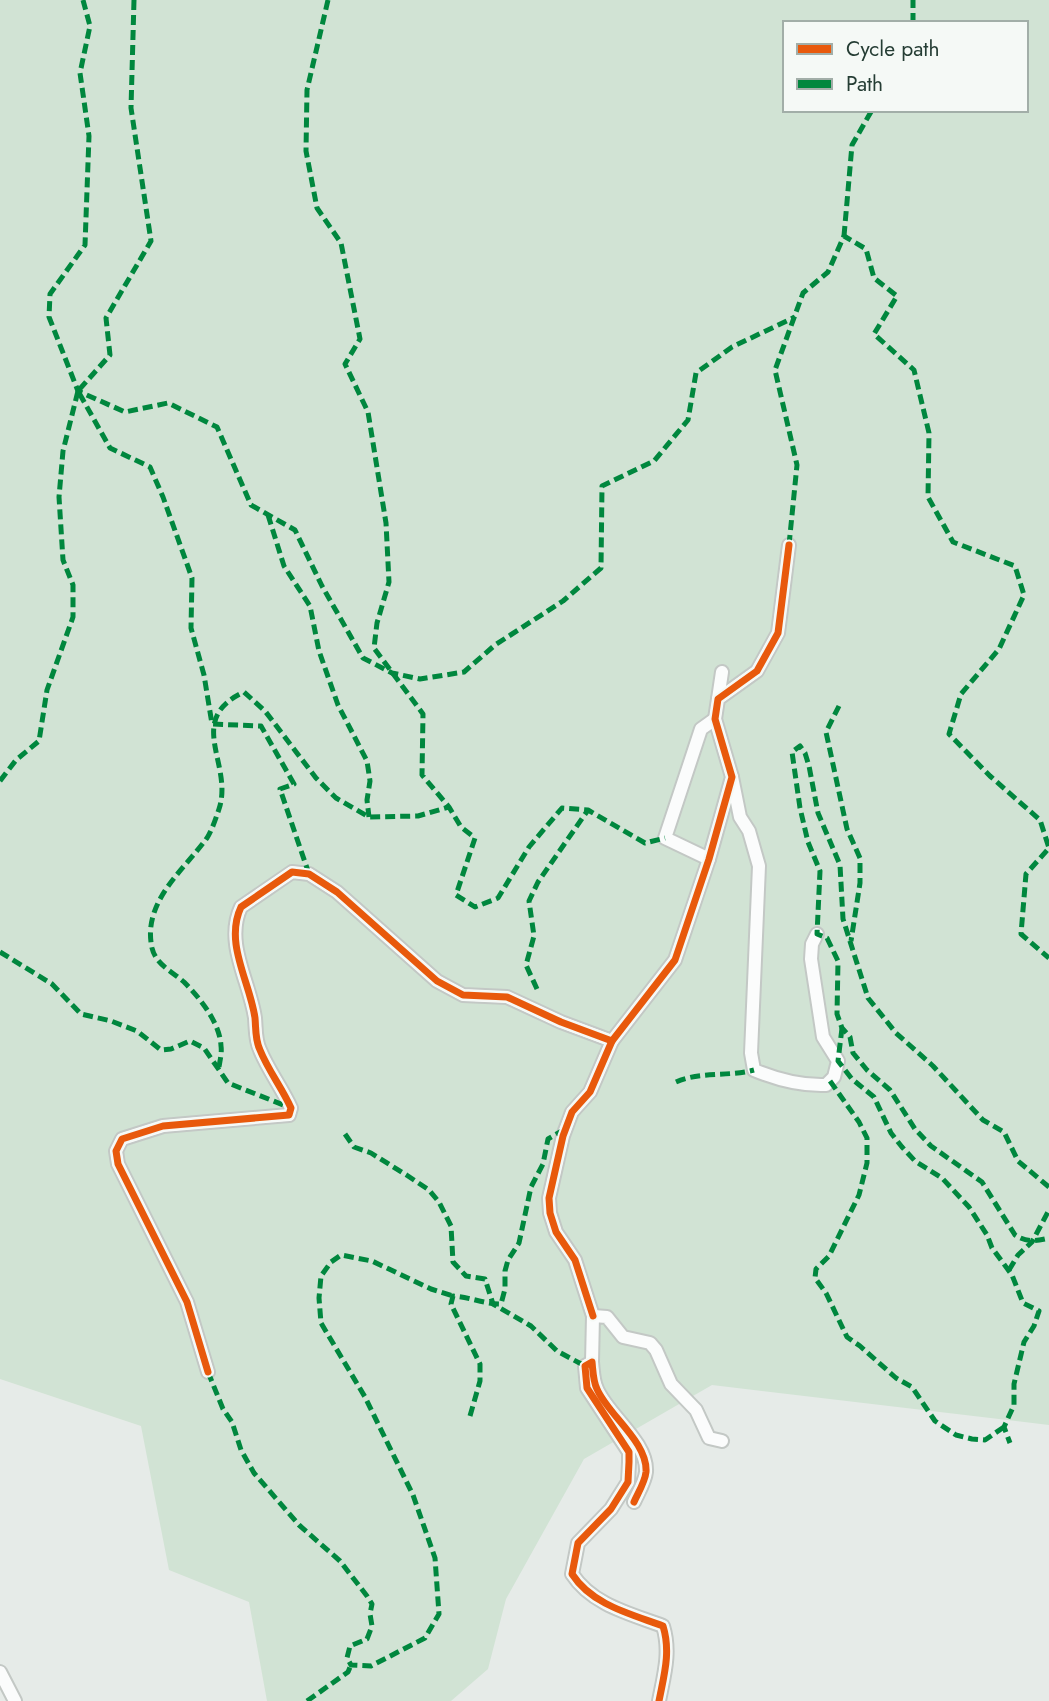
<svg xmlns="http://www.w3.org/2000/svg" width="1049" height="1701" viewBox="0 0 1049 1701" font-family="Jost,sans-serif">
	<style>
		.green { fill: #d1e3d4; fill-rule: evenodd }
		.lines { fill: none; stroke-linecap: round; stroke-linejoin: round }
		.minor-casing { stroke: #c3c8c5; stroke-width: 16 }
		.minor { stroke: #fbfcfc; stroke-width: 12 }
		.quiet { stroke: #00873e; stroke-width: 5; stroke-dasharray: 10 5; stroke-linecap: butt }
		.cycleway-casing { stroke: #f5f9f6; stroke-width: 11 }
		.cycleway { stroke: #e8590c; stroke-width: 7 }
	</style>
	<rect width="100%" height="100%" fill="#e6ebe8"/>
	<path class="green" d="M0 0H1049V1425L712 1385 584 1459 506 1599 488 1669 451 1701H267L249 1602 169 1570 141 1426 0 1379ZM785 23H1026V110H785Z"/>
	<g class="lines">
		<defs>
			<g id="minor">
				<path d="M718 699 722 672"/>
				<path d="M732 777 740 817 749 831 759 866 751 1053 754 1070C778 1080 801 1086 826 1085L834 1077 838 1061 823 1037 811 959 812 944 817 934"/>
				<path d="M709 859 665 838 701 729 715 719"/>
				<path d="M612 1041 675 960 709 859 732 777 715 719 718 699 757 671 778 633 789 545"/>
				<path d="M592 1362 593 1316 607 1317 623 1337 650 1343 656 1350 671 1384 696 1410 709 1438 722 1441"/>
				<path d="M208 1372 187 1302 118 1164 116 1151 122 1139 163 1126 289 1115 291 1108C282 1088 268 1070 260 1050 255 1040 256 1029 255 1018 250 982 224 943 241 907L292 872 309 874 337 892 437 981 463 995 507 997 561 1022 612 1041 590 1092 572 1112 563 1136 549 1198 550 1213 556 1232 575 1260 593 1316"/>
				<path d="M634 1502C638 1493 645 1482 646 1472 648 1442 608 1415 597 1389 593 1381 593 1371 592 1362L585 1366 587 1388 629 1452V1462L628 1482 611 1509 578 1543 572 1574C592 1605 631 1614 663 1626 671 1652 664 1675 659 1701"/>
				<path d="M0 1672 15 1701"/>
			</g>
		</defs>
		<use href="#minor" class="minor-casing"/>
		<use href="#minor" class="minor"/>
		<g class="quiet">
			<path d="M83 0 90 26 80 73 89 136 85 245 50 294 49 317 78 391 125 412 168 403 217 427 251 505 295 530 322 586 363 658 392 673 420 679 464 672 495 645 563 601 601 568 602 486 654 461 688 420 696 373 732 347 795 317"/>
			<path d="M134 0 131 108 151 241 106 318 110 355 78 391 110 448 150 467 163 497 192 578 191 628 204 675 212 724 261 726 294 784 280 789 309 874"/>
			<path d="M328 0 307 90 306 151 317 208 341 243 360 339 345 364 368 412 386 523 389 582 377 623 374 648 423 714 422 775 449 807 461 827 475 838 456 895 475 907 498 898 529 847 562 808 588 810 645 843 665 838"/>
			<path d="M913 23V0"/>
			<path d="M844 236 852 145 872 110"/>
			<path d="M268 515 284 566 310 606 319 651 338 705 367 761 370 781 367 800 369 817"/>
			<path d="M789 545 797 465 775 370 803 293 828 272 844 236 866 249 874 278 897 296 874 334 914 370 929 433 928 497 953 542 1015 566 1024 595 999 649 961 694 949 734 990 776 1040 820 1049 848 1026 874 1021 934 1049 958"/>
			<path d="M839 706 826 732 847 829 860 858V883L851 941"/>
			<path d="M0 781 16 760 39 741 47 690 73 617V585L63 560 59 497 63 451 78 391"/>
			<path d="M0 952 52 984 81 1014 111 1021 137 1031 161 1050 171 1049 190 1041 204 1048 228 1083 291 1108"/>
			<path d="M537 989 526 965 534 936 529 901 538 882 588 810"/>
			<path d="M842 1028 838 1061 852 1079 874 1097 891 1133 902 1147 915 1161 942 1178 969 1207 987 1235 992 1248 1012 1275 1023 1303 1039 1311 1034 1326 1024 1342 1014 1384V1405L1004 1427 1010 1443"/>
			<path d="M219 1067C220 1060 222 1053 221 1046 220 1023 200 998 184 982 173 972 156 965 152 948 142 902 183 871 207 838 212 830 216 818 219 809 234 764 184 720 244 692L265 711 316 778 336 798 369 817 418 816 449 807"/>
			<path d="M830 1081 859 1122 867 1138V1163L859 1195 829 1256 816 1269 815 1278 826 1293 847 1337 860 1346 896 1378 912 1387 935 1421 956 1435 972 1439 985 1440 1004 1427"/>
			<path d="M676 1082C701 1071 728 1077 754 1070"/>
			<path d="M345 1134 354 1147 371 1153 408 1176 429 1190 439 1202 451 1226 453 1262 466 1276 485 1279 493 1304 531 1326 557 1351 585 1366"/>
			<path d="M1049 1187 1018 1161 1004 1132 983 1120 933 1066 896 1033 868 998 843 919 840 865 818 813 809 766 805 753 800 746 792 752 800 808 808 842 820 871 817 934 827 938 838 961 837 1014 842 1028 850 1037 853 1053 867 1070 890 1090 915 1129 931 1146 982 1182 1015 1235C1027 1243 1036 1241 1049 1238"/>
			<path d="M1009 1270 1018 1255 1032 1242 1049 1210"/>
			<path d="M208 1372 223 1409 232 1422 241 1450 254 1473 299 1525 340 1561 367 1596 372 1604 370 1614 372 1626 367 1639 350 1646 347 1658 351 1665 371 1666 425 1638 439 1614 435 1558 413 1495 365 1397 321 1323 319 1298 321 1276 331 1262 341 1255 372 1261 431 1289 453 1296"/>
			<path d="M470 1416 480 1381V1364L451 1304 453 1296C470 1297 484 1304 501 1304L505 1289V1271L508 1260 519 1243 531 1187 543 1164 548 1139 565 1129"/>
			<path d="M307 1701 348 1672 351 1665"/>
		</g>
		<defs>
			<g id="cycleway">
				<path d="M612 1041 675 960 709 859 732 777 715 719 718 699 757 671 778 633 789 545"/>
				<path d="M208 1372 187 1302 118 1164 116 1151 122 1139 163 1126 289 1115 291 1108C282 1088 268 1070 260 1050 255 1040 256 1029 255 1018 250 982 224 943 241 907L292 872 309 874 337 892 437 981 463 995 507 997 561 1022 612 1041 590 1092 572 1112 563 1136 549 1198 550 1213 556 1232 575 1260 593 1316"/>
				<path d="M634 1502C638 1493 645 1482 646 1472 648 1442 608 1415 597 1389 593 1381 593 1371 592 1362L585 1366 587 1388 629 1452V1462L628 1482 611 1509 578 1543 572 1574C592 1605 631 1614 663 1626 671 1652 664 1675 659 1701"/>
			</g>
		</defs>
		<use href="#cycleway" class="cycleway-casing"/>
		<use href="#cycleway" class="cycleway"/>
	</g>
	<rect x="783" y="21" width="245" height="91" fill="#f5f9f6" stroke="#a2aea8" stroke-width="2"/>
	<rect x="797" y="44" width="35" height="10" fill="#e8590c" stroke="#a2aea8" stroke-width="2"/>
	<text x="846" y="56" font-size="21" fill="#253d34">Cycle path</text>
	<rect x="797" y="79" width="35" height="10" fill="#00873e" stroke="#a2aea8" stroke-width="2"/>
	<text x="846" y="91" font-size="21" fill="#253d34">Path</text>
</svg>
